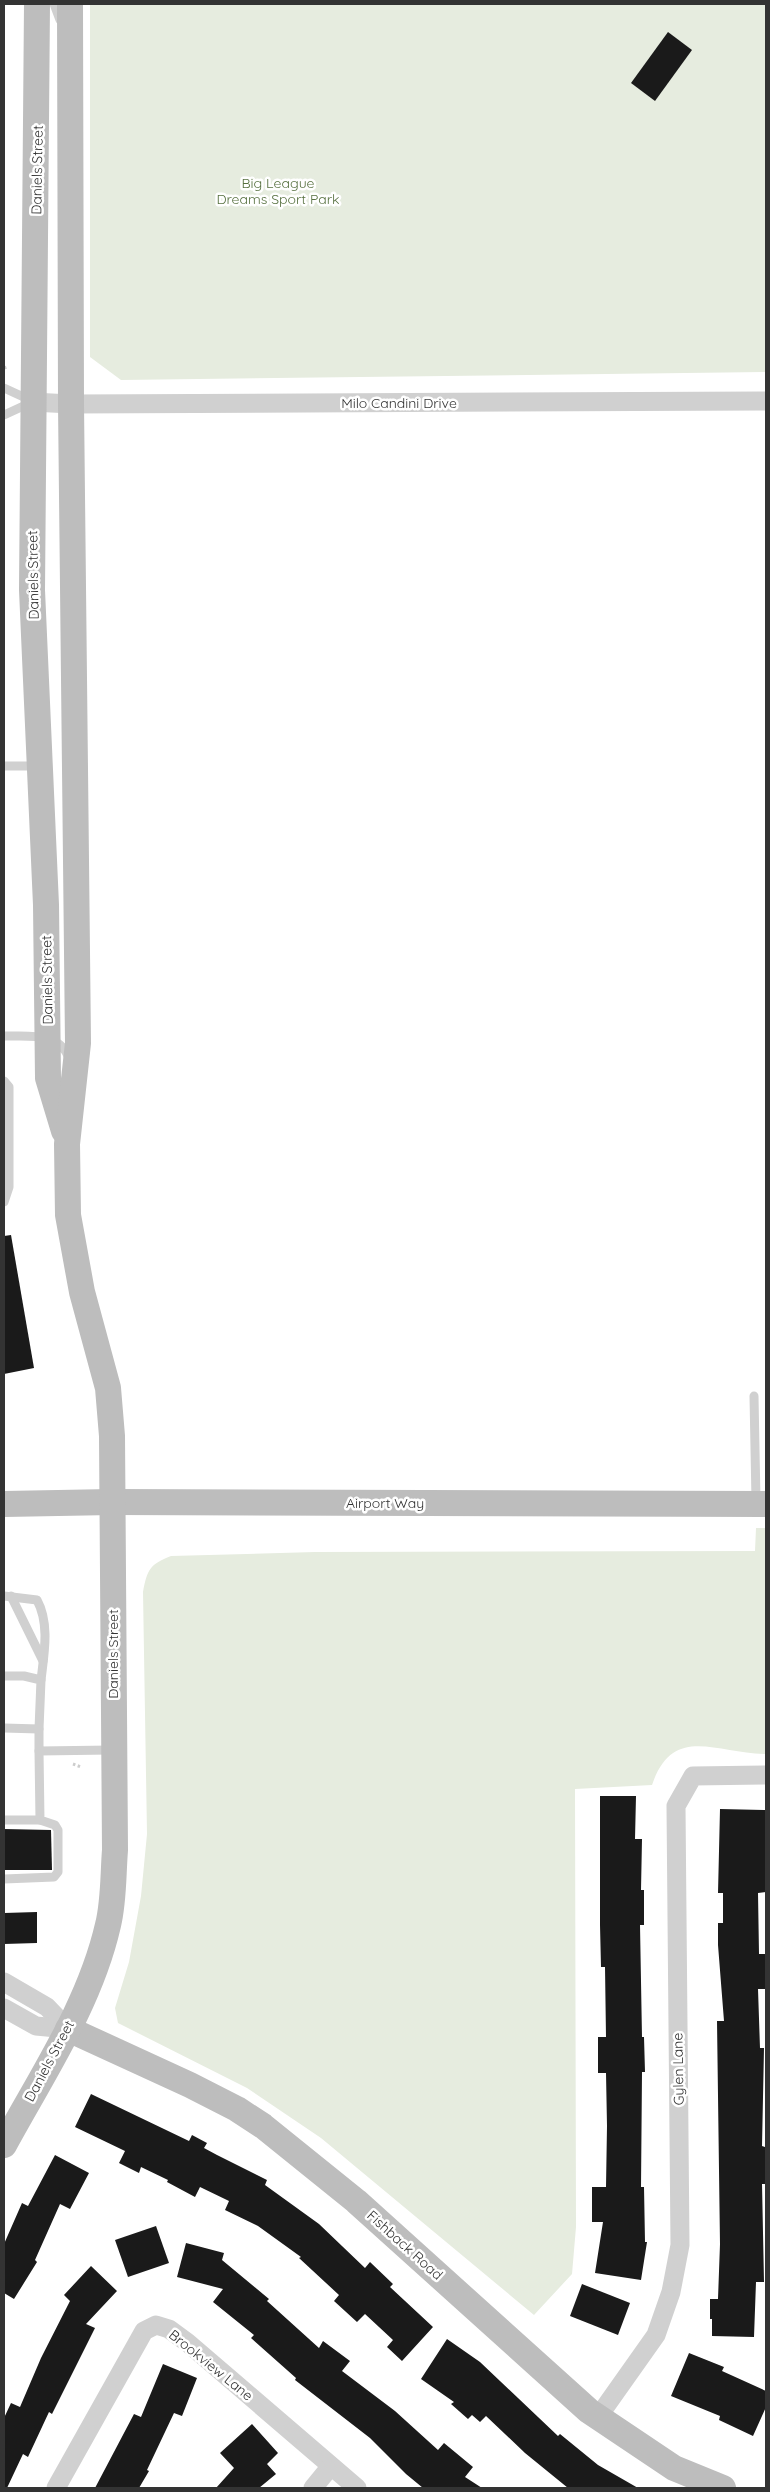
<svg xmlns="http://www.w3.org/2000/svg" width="770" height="2492" viewBox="0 0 770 2492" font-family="Quicksand,sans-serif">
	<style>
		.green { fill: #e6ecdf }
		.building { fill: #1a1a1a }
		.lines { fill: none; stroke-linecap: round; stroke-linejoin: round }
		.path { stroke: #cdcdcd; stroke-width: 3; stroke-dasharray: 2.5 2.5; stroke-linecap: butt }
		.lane { stroke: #d0d0d0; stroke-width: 9 }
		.street { stroke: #d0d0d0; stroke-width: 19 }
		.secondary { stroke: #bdbdbd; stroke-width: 26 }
		.labels { text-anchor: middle; stroke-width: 5; stroke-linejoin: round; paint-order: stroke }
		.street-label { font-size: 14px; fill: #333; stroke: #fff }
		.park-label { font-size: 14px; fill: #56703f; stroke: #fff }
	</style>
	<rect width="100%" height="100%" fill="#fff"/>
	<g class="green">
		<path d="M90 4H766V372L121 380 90 357Z"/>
		<path d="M756 1528H766V1754C717 1754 673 1723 652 1785L575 1789 576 2227 572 2274 534 2315 321 2138 247 2088 118 2023 115 2008 129 1962 141 1896 147 1834 143 1592C147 1570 150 1564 171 1556L315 1552 755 1551Z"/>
	</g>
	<g class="building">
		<path d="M668 32 692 50 655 101 631 83Z"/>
		<path d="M11 1235 34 1368 4 1374V1236Z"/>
		<path d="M600 1796H636L635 1839H642L641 1890H644V1925H640L642 2037H644L645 2072H642L641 2187H644L645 2242H647L641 2280 595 2273 603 2222H592V2187H606L607 2126 606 2073H598V2037H606L605 1967H601L600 1925Z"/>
		<path d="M720 1809 766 1810V1892L758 1893 759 1954H765L766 1989H758L760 2048H764L762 2146 765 2147V2184H762L764 2282H756L754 2337 712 2336V2319H710V2299H718L720 2244 717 2021H724L718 1945V1923H723V1893H718Z"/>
		<path d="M4 1829 51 1830 52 1870H4Z"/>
		<path d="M37 1912V1943L4 1944V1913Z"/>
		<path d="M91 2094 189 2141 192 2135 207 2143 204 2148 217 2155 267 2180 265 2185 319 2224 365 2268 370 2262 393 2284 390 2287 433 2327 402 2361 387 2347 393 2340 365 2314 357 2322 334 2301 339 2295 299 2258 301 2257 258 2226 225 2210 229 2201 200 2187 195 2197 167 2182 168 2180 141 2167 139 2173 119 2163 125 2151 75 2127Z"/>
		<path d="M55 2155 89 2173 70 2209 60 2204 35 2260 37 2262 14 2299 4 2293V2244L22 2203 28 2206Z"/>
		<path d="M156 2226 169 2263 128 2277 115 2240Z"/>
		<path d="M186 2243 224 2253 222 2260 269 2299 267 2301 319 2348 323 2341 350 2361 342 2371 395 2411 438 2450 444 2443 473 2467 465 2477 482 2488H423L406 2474 370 2438 295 2380 296 2378 251 2338 254 2335 213 2302 223 2289 177 2277Z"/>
		<path d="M91 2266 117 2291 86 2324 95 2328 52 2414 49 2412 28 2457 23 2454 7 2488H4V2418L11 2403 20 2407 41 2358 70 2301 64 2295Z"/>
		<path d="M582 2284 630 2303 618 2335 570 2316Z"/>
		<path d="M447 2339 480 2362 558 2436 560 2434 598 2465 638 2488H568L525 2453 486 2416 480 2422 472 2415 468 2419 451 2404 454 2402 421 2379Z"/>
		<path d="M689 2353 724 2367 722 2371 766 2391V2407L753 2436 719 2420 720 2416 671 2396Z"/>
		<path d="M163 2364 197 2378 182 2416 174 2413 147 2470 149 2471 139 2488H95L134 2414 141 2417Z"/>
		<path d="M252 2424 278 2453 267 2464 276 2474 259 2488H216L234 2468 220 2453Z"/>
	</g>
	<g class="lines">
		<g class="path">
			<path d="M4 368 7 367"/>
			<path d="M73 1764 81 1767"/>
		</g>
		<g class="lane">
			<path d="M54 4 60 20"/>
			<path d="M4 388 30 400"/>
			<path d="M4 415 30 403"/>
			<path d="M4 766H38"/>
			<path d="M4 1036C27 1037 59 1031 69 1058"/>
			<path d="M4 1081 9 1087V1187L4 1202"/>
			<path d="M754 1396 756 1501"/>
			<path d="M4 1596 37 1600C50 1624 44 1654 41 1680"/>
			<path d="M11 1596 43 1661"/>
			<path d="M4 1676H24L41 1680 39 1729 4 1728"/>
			<path d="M39 1729V1751L111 1750"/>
			<path d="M4 1820H40"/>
			<path d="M4 1879 54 1877 58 1872V1830L55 1825 40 1820 39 1751"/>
		</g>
		<g class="street">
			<path d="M32 402 71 404 766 401"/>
			<path d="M4 1982 47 2007 68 2029"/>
			<path d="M4 2008 36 2026 68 2029"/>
			<path d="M598 2417 656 2335 671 2292 680 2245 676 1806 693 1776 766 1775"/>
			<path d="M56 2488 144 2331 156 2325 169 2329 188 2343 357 2488"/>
			<path d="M313 2488 331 2466"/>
		</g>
		<g class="secondary">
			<path d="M37 4 32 590 46 905 48 1078 64 1131"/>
			<path d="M4 1504 112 1502 766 1504"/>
			<path d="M68 2029 190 2085 237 2109 263 2126 356 2201 589 2411 674 2468 723 2488"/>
			<path d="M4 2145C42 2075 90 2004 108 1925 114 1901 113 1875 115 1850L112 1436 108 1388 82 1292 68 1215 67 1144 78 1043 71 404 70 4"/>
		</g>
	</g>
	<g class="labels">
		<g class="street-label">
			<text transform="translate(37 170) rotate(-89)" y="5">Daniels Street</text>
			<text x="399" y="408">Milo Candini Drive</text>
			<text transform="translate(33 575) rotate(-91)" y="5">Daniels Street</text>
			<text transform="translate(47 980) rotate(-91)" y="5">Daniels Street</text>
			<text x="385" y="1508">Airport Way</text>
			<text transform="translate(113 1654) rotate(-90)" y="5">Daniels Street</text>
			<text transform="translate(49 2061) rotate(-62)" y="5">Daniels Street</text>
			<text transform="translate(678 2069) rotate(-91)" y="5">Gylen Lane</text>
			<text transform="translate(405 2245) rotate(42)" y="5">Fishback Road</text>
			<text transform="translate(211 2365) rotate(39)" y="5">Brookview Lane</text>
		</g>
		<g class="park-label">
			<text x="278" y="188">Big League<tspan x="278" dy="16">Dreams Sport Park</tspan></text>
		</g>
	</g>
	<rect width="770" height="2492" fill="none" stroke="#333333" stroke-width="10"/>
</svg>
